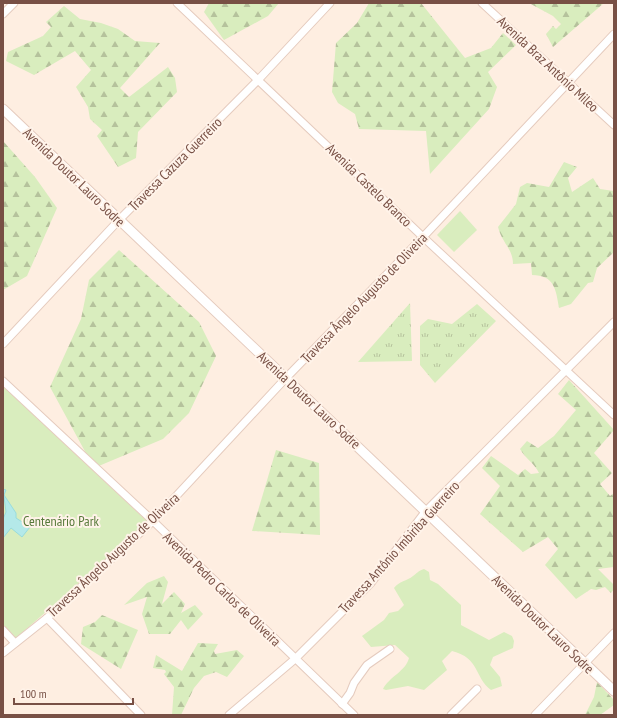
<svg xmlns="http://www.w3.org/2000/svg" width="617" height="718" viewBox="0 0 617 718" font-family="'PT Sans Narrow',sans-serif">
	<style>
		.grass { fill: url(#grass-tufts) }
		.forest { fill: url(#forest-firs) }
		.park { fill: #d9edbe }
		.water { fill: #b4e9e9; stroke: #99dcdc }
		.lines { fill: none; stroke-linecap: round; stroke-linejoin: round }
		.minor-casing { stroke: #e5cbbe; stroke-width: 9 }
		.tertiary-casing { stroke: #e5cbbe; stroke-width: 11 }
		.minor { stroke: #fff; stroke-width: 7 }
		.tertiary { stroke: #fff; stroke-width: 9 }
		.labels { text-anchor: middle; stroke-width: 4; stroke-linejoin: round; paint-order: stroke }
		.street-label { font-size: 14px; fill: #785045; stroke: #fff3e9 }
		.park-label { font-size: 14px; fill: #57793a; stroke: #fff3e9 }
	</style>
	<defs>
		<pattern id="grass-tufts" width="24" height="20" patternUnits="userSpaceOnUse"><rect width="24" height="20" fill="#d9edbe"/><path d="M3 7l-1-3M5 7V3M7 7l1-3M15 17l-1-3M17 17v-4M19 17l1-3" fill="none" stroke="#b5c29c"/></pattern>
		<pattern id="forest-firs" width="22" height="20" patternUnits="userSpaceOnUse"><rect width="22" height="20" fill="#d9edbe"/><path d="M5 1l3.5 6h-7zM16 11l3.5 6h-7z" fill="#b5c29c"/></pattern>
	</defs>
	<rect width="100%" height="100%" fill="#feeee1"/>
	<g class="grass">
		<path d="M410 303 412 361 358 362Z"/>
		<path d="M477 304 496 321 435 383 420 365V326L428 319 452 324Z"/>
	</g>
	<g class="forest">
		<path d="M209 3H279L268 16 224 40 204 12Z"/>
		<path d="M369 3H421L465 58 491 48 503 33 516 45 488 72 497 87 489 109 430 174 426 131 359 129 355 114 338 103 332 92 336 43 357 23Z"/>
		<path d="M529 3H604L553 47 546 34 553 26 556 29 561 24 553 16Z"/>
		<path d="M64 6 80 19 101 23 118 29 135 41 160 43 120 88 129 97 168 67 175 78 177 92 138 132 136 158 118 167 97 136 102 130 90 119 88 107 76 87 91 70 75 51 34 75 6 61 8 52 43 36 51 27 46 22Z"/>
		<path d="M3 141 35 177 57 208 27 276 3 290Z"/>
		<path d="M564 162 577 167 568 178 572 192 593 178 600 189 614 191V252L597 268 593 282 588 283 571 304 559 308C556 289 554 275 532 275L531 263 513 264C513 249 502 243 498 227L516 204 520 187 527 183 549 187Z"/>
		<path d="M119 250 199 322 216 356 189 413 163 439 94 468 50 387 81 319 89 280Z"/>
		<path d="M569 380 614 430 594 453 612 473 600 484 610 496 614 493V567L598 569 614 585V589L611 593 605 587 596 590 591 589 576 599 545 565 558 549 548 537 523 552 480 514 500 486 482 468 491 456 518 475 525 469 531 474 539 473C535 464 525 458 520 449L527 441 538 448 554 436 576 410 558 394Z"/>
		<path d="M276 450 319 463 320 535 252 531Z"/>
		<path d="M164 576 168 582 162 604 174 592 185 604 181 613 195 605 203 614 188 630 181 620 170 634H149L142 614 147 597 124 605 147 583Z"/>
		<path d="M102 615 138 630 121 669 81 644 83 627 95 622Z"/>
		<path d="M198 643 218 644 214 651 215 654 237 650 244 656 227 677 216 672 204 676 194 688 181 715H172L174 687 164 674 166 672 165 670 153 668 156 655 182 671Z"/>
		<path d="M597 682 614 700V705L600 715H585L594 697Z"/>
	</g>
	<g class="park">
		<path d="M460 211 477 230 454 252 437 235Z"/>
		<path d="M3 386 148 522 15 639 3 626Z"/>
		<path d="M424 569 429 572 430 580 438 584 461 605V625L489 640 504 632 512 636 514 641 513 648 493 657 490 665 500 677 502 686 491 690C474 677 480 658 452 651L442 661 447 670 424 690 408 686 386 690 383 689C389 677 406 671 409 658L395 645 371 647 362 636 384 620 389 613 398 611 404 605 394 588C399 581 407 581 413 576 417 573 418 571 424 569Z"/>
	</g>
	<path class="water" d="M3 489 6 490 4 495 16 513V518L30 527 22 537 11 528 3 538V519L6 512Z"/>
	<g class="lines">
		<defs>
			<g id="minor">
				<path d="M177 3 423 237 614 415"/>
				<path d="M482 3 614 125"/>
				<path d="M3 14 14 3"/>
				<path d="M3 344 119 220 259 79 330 3"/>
				<path d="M3 381 153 521 354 715"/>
				<path d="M47 618 141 715"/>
				<path d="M3 630 15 643"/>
				<path d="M3 653 47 618 153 521 285 379 423 237 614 34"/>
				<path d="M342 704 350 693 354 683 367 665 390 649"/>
				<path d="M229 715 295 659 371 583 425 512 614 322"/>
				<path d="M451 715 477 689"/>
				<path d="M535 715 614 633"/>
			</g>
			<path id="tertiary" d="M3 109 614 691"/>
		</defs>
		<use href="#minor" class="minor-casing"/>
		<use href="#tertiary" class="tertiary-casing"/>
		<use href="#minor" class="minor"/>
		<use href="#tertiary" class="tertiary"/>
	</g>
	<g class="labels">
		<g class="street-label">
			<text transform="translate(548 64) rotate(43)" y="5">Avenida Braz Antônio Mileo</text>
			<text transform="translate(175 164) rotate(-45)" y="5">Travessa Cazuza Guerreiro</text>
			<text transform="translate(74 177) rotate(44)" y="5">Avenida Doutor Lauro Sodre</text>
			<text transform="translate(369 185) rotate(44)" y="5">Avenida Castelo Branco</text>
			<text transform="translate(364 298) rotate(-46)" y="5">Travessa Ângelo Augusto de Oliveira</text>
			<text transform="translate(309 400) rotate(43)" y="5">Avenida Doutor Lauro Sodre</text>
			<text transform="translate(399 547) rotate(-48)" y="5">Travessa Antônio Imbiriba Guerreiro</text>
			<text transform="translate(113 555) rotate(-43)" y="5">Travessa Ângelo Augusto de Oliveira</text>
			<text transform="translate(222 589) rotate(44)" y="5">Avenida Pedro Carlos de Oliveira</text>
			<text transform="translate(543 624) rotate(44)" y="5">Avenida Doutor Lauro Sodre</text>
		</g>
		<g class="park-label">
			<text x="61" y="526">Centenário Park</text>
		</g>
	</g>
	<rect width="617" height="718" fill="none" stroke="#785045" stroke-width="8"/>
	<path d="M14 698v6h119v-6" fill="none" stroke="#785045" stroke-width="2"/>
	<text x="20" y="698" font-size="12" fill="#785045" stroke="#fff3e9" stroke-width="3" paint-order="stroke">100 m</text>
</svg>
